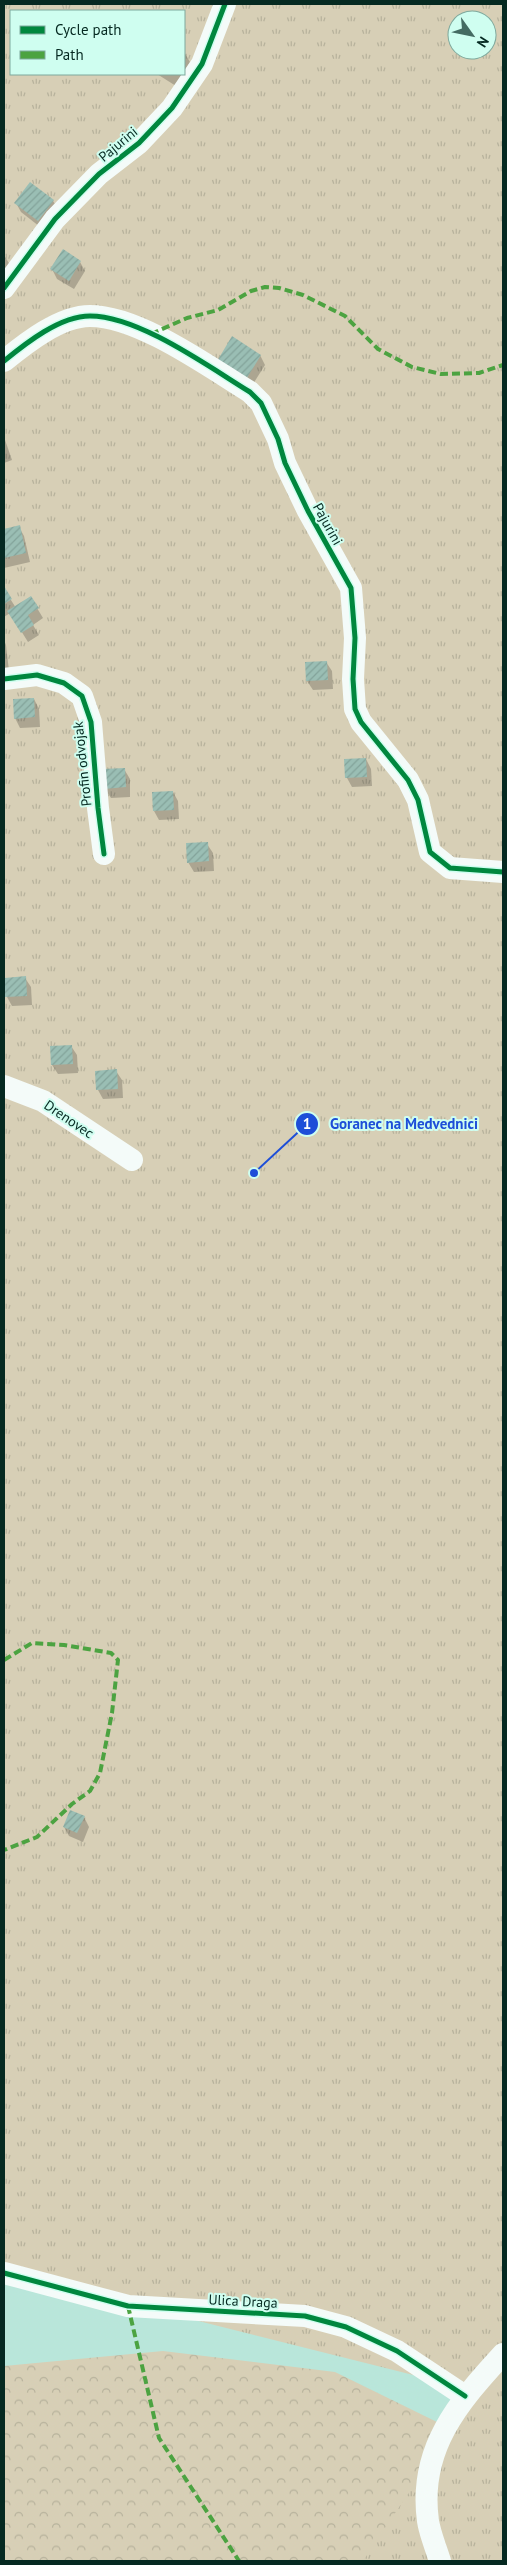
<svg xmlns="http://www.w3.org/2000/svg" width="507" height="2565" viewBox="0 0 507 2565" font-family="'PT Sans',sans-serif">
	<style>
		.forest { fill: url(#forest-crowns) }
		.park { fill: url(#park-tufts); fill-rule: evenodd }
		.shadow { fill: #0003 }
		.building { fill: url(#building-hatch) }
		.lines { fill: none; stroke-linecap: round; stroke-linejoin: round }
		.street { stroke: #f4fbf9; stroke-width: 22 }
		.quiet { stroke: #4ca341; stroke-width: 4; stroke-dasharray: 8 4; stroke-linecap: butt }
		.cycleway-casing { stroke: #cffef0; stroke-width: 8 }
		.cycleway { stroke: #00873e; stroke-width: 5 }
		.labels { text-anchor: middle; stroke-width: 4; stroke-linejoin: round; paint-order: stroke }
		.street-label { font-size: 14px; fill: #052921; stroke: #cffef0 }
		.leader { fill: none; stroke: #1d4ed8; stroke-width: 2 }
		.callout-dot { fill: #1d4ed8; stroke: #cffef0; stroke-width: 2 }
		.mark-label { font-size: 15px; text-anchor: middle; font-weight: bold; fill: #fff }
		.callout-label { font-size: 15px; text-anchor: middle; font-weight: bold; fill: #1d4ed8; stroke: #cffef0; stroke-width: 4; stroke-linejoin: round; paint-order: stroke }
	</style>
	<defs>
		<pattern id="forest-crowns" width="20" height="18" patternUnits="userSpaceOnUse" patternTransform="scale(1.25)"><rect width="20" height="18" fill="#d7cfb6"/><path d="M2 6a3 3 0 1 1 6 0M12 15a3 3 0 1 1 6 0" fill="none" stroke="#b7b29c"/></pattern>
		<pattern id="park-tufts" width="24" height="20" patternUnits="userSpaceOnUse" patternTransform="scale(1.25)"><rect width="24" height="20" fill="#d7cfb6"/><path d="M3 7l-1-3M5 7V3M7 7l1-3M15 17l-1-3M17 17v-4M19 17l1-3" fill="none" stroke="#b7b29c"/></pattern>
		<pattern id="building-hatch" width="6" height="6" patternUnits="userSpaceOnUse" patternTransform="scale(1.25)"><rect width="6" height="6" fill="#9abeb4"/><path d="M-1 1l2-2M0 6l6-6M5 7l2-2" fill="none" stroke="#83a39a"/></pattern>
	</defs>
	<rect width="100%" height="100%" fill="#b9e6da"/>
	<path class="forest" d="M163 2351 335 2372 439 2423 503 2561H4V2366Z"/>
	<path class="park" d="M4 4H503V2561H363L477 2391 4 2272ZM11 11H184V74H11ZM457 20H487V50H457Z"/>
	<g class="shadow">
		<path d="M184 52 190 62 184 73Z"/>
		<path d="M157 74H183L176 86Z"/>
		<path d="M53 201 59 210 44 230 21 212 16 203Z"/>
		<path d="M4 255 10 265 4 276Z"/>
		<path d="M80 262 85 271 74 289 57 279 52 269Z"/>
		<path d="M260 355 265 365 250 389 223 372Z"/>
		<path d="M4 437 12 460 4 463Z"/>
		<path d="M19 527 24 536 30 562 4 568V530Z"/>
		<path d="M4 589 16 608 31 598 43 618 33 625 39 635 28 642 10 613 4 617Z"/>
		<path d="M4 640 6 645 9 671 4 672Z"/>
		<path d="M326 662 332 671 333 689 313 690 307 681V663Z"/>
		<path d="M34 699 39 709 40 727 20 728 15 718Z"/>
		<path d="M366 759 371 769 372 786 352 787 347 778 346 760Z"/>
		<path d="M124 769 130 779V797L111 798 105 788Z"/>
		<path d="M173 792 178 801 179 819 159 820 154 811Z"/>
		<path d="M207 844 213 853 214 871 194 872 188 862Z"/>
		<path d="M25 978 31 987 32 1005 12 1006 7 997Z"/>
		<path d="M71 1046 77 1055 78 1073 58 1074 52 1065Z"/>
		<path d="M116 1071 122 1080 123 1098 103 1099 98 1090Z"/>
		<path d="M84 1817 89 1827 83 1842 69 1836 64 1827Z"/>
	</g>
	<g class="building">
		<path d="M30 182 54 200 38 221 14 203Z"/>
		<path d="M63 249 81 261 69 281 50 269Z"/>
		<path d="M232 336 261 355 245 381 216 363Z"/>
		<path d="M20 525 26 553 4 558V529Z"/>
		<path d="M4 586 12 599 4 604Z"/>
		<path d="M31 596 39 608 28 615 34 625 21 633 7 611Z"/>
		<path d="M327 661 328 680 306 681 305 662Z"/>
		<path d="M34 698 35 717 14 719 13 699Z"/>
		<path d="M366 758 367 777 345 778 344 759Z"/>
		<path d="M125 768 126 787 104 789 103 769Z"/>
		<path d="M173 791 174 810 153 811 152 792Z"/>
		<path d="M208 842 209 861 187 863 186 843Z"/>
		<path d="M26 976 27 996 5 997V978Z"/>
		<path d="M72 1045 73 1064 51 1065 50 1046Z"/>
		<path d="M117 1069 118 1089 96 1090 95 1071Z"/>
		<path d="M70 1810 85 1816 77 1833 63 1827Z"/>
	</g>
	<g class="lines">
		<g class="street">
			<path d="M4 288 55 219 99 174 139 143 172 108 202 64 225 4"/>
			<path d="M4 361C26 343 60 316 90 316 139 316 209 367 250 392L261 403 278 439 285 463 308 511 351 588 355 638 353 679 355 709 361 722 408 780 418 800 430 852 450 868 503 872"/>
			<path d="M4 679 37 675 64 683 82 696 91 722 98 808 104 854"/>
			<path d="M4 1086 43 1101 132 1160"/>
			<path d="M4 2273 128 2306 305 2316 346 2327 397 2351 465 2396"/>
			<path d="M440 2561C436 2548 430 2534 428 2521 418 2449 458 2403 503 2354"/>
		</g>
		<g class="quiet">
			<path d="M151 334 187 318 218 310 251 291 265 287 279 288 303 295 345 316 378 349 412 367 441 374 479 373 503 365"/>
			<path d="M4 1660 32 1643 64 1645 111 1653 118 1660 112 1713 100 1773 90 1791 72 1804 37 1837 4 1850"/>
			<path d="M128 2306 159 2438 239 2561"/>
		</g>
		<defs>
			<g id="cycleway">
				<path d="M4 288 55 219 99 174 139 143 172 108 202 64 225 4"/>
				<path d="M4 361C26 343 60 316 90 316 139 316 209 367 250 392L261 403 278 439 285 463 308 511 351 588 355 638 353 679 355 709 361 722 408 780 418 800 430 852 450 868 503 872"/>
				<path d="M4 679 37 675 64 683 82 696 91 722 98 808 104 854"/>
				<path d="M4 2273 128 2306 305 2316 346 2327 397 2351 465 2396"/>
			</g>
		</defs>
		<use href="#cycleway" class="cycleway-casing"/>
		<use href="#cycleway" class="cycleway"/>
	</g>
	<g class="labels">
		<g class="street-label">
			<text transform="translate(118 144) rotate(-40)" y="5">Pajurini</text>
			<text transform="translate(328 524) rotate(61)" y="5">Pajurini</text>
			<text transform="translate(82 764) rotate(-96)" y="5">Profin odvojak</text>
			<text transform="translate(69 1119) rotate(34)" y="5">Drenovec</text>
			<text transform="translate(243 2301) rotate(3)" y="5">Ulica Draga</text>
		</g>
	</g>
	<path class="leader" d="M254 1173L307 1124"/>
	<g class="callout-dot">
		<circle cx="254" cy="1173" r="5"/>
		<circle cx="307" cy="1124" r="12"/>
	</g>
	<g class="mark-label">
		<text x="307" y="1129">1</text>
	</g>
	<g class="callout-label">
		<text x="404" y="1129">Goranec na Medvednici</text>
	</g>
	<rect width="507" height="2565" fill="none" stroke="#052921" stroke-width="10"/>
	<rect x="10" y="10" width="175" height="65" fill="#cffef0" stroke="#7ea99d"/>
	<rect x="20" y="26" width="25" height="8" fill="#00873e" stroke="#7ea99d"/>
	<text x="55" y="35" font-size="15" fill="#052921">Cycle path</text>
	<rect x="20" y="51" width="25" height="8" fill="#4ca341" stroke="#7ea99d"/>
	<text x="55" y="60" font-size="15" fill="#052921">Path</text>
	<g transform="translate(472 35) rotate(123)"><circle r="24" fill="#cffef0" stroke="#7ea99d"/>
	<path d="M0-4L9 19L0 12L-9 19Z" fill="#446b62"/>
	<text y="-8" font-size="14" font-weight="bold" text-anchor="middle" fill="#052921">N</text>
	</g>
</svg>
